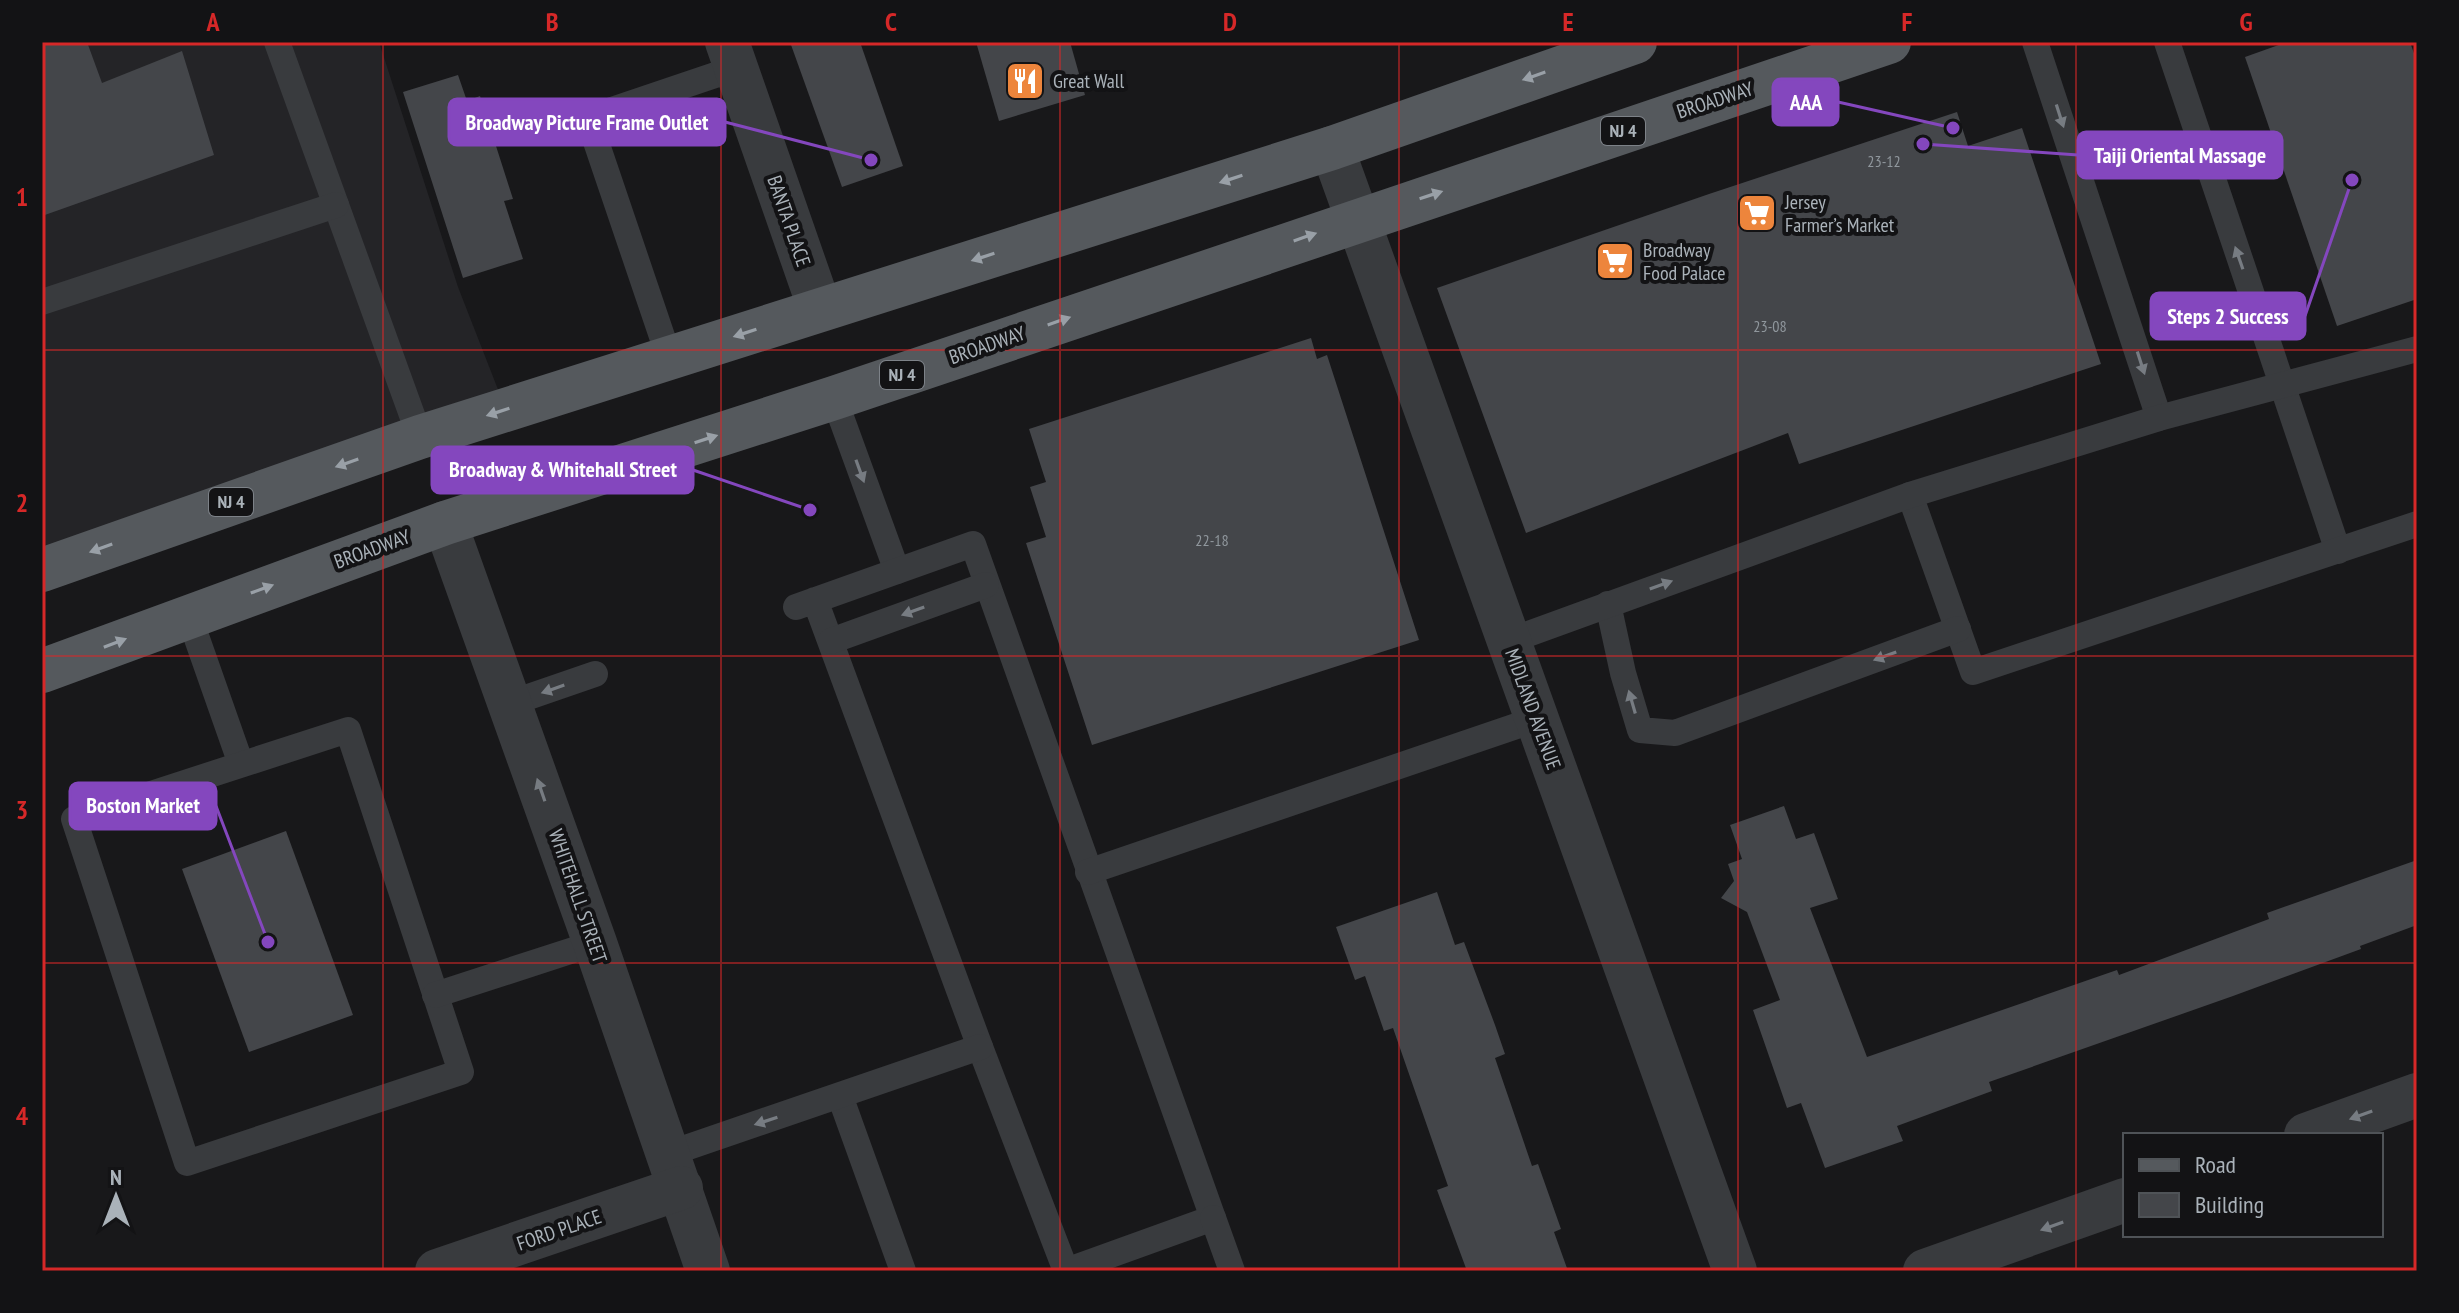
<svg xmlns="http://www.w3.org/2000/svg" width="2459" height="1313" viewBox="0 0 2459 1313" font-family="'PT Sans Narrow',sans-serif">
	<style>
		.built { fill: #242427 }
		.building { fill: #44464a }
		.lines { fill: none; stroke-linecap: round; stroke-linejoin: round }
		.service { stroke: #393b3e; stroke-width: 26 }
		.minor { stroke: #393b3e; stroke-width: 44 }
		.tertiary { stroke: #393b3e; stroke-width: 44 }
		.primary { stroke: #55595d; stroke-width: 44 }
		.oneway { fill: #99a0a7 }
		.oneway2 { fill: #777c82 }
		.grid { fill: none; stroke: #d62828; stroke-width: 2; stroke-opacity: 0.55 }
		.labels { text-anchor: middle; stroke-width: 8; stroke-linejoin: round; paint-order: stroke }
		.number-label { font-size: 16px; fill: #90979d }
		.shield { fill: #131315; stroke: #7d8288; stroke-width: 2 }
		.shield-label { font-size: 18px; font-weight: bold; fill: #aab2b9 }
		.poi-label { font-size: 20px; fill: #aab2b9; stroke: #131315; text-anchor: start }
		.street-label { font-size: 20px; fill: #aab2b9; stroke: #131315 }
		.leader { fill: none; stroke: #8447be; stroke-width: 3 }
		.callout-dot { fill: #8447be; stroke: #131315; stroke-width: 3 }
		.callout { fill: #8447be; stroke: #8447be; stroke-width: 3 }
		.callout-label { font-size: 22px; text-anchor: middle; font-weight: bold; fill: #fff }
		.neatline { fill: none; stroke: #d62828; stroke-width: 3 }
		.grid-label { font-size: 26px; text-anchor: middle; font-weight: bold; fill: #d62828 }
	</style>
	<rect width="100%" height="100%" fill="#18181a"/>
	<path class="built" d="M42 42H379L458 287 506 410 42 573Z"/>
	<g class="building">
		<path d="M42 42H87L102 83 182 51 214 155 42 216Z"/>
		<path d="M790 42H860L903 166 842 187Z"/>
		<path d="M976 42H1070L1085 95 999 121Z"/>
		<path d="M2287 42H2410L2417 62V299L2337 326 2245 57Z"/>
		<path d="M458 75 467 101 480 96 513 199 504 201 523 259 463 278 403 92Z"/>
		<path d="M1957 112 1968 146 2022 128 2101 364 1799 464 1788 433 1526 533 1437 288 1709 194Z"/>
		<path d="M1311 338 1317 359 1327 355 1419 640 1092 745 1026 543 1046 537 1030 487 1046 482 1029 429Z"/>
		<path d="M1784 806 1796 839 1814 833 1838 899 1810 908 1867 1057 2117 970 2119 975 2269 919 2267 913 2417 860V925L2360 946 2361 949 2233 996 1989 1082 1992 1091 1897 1126 1903 1141 1825 1168 1801 1103 1787 1108 1753 1010 1780 1000 1747 912 1721 898 1734 881 1728 864 1742 859 1730 825Z"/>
		<path d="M286 831 353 1015 249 1052 182 869Z"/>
		<path d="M1437 892 1455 945 1464 942 1495 1025 1505 1054 1495 1058 1532 1166 1538 1164 1561 1229 1554 1232 1568 1271H1467L1437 1190 1448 1186 1393 1028 1384 1031 1365 976 1355 980 1336 927Z"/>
	</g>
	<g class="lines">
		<g class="service">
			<path d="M277 42 420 437"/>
			<path d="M2035 42 2159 418"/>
			<path d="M2167 42 2338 551"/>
			<path d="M42 302 336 205"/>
			<path d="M669 357 588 118 736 68"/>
			<path d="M834 398 897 571"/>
			<path d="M1910 495 1973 672 2417 524"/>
			<path d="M1608 604 1623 673 1640 730 1675 733 1958 629"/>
			<path d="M796 607 973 544 1213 1218 1066 1271 980 1047 815 600"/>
			<path d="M189 616 241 764"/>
			<path d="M831 641 986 585"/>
			<path d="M1509 641 1910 495 2159 418 2417 349"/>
			<path d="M511 703 595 674"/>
			<path d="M348 730 461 1072 187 1163 74 819Z"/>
			<path d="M1088 872 1537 719"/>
			<path d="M435 995 595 943"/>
			<path d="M840 1096 903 1271"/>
			<path d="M668 1154 980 1047"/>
			<path d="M1213 1218 1232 1271"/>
		</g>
		<g class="minor">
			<path d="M727 42 820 309"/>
			<path d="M445 523 595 943 708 1271"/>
			<path d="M2306 1135 2417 1095"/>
			<path d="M437 1271 681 1188"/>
			<path d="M1925 1271 2125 1200"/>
		</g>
		<path class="tertiary" d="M1332 148 1735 1271"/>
		<g class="primary">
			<path d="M42 570 420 437 1332 148 1635 42"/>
			<path d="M42 671 445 523 834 398 1889 42"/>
		</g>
	</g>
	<defs><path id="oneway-solid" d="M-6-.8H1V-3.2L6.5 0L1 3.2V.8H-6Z" transform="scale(2)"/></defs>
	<g class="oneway">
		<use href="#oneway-solid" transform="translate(1534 76) rotate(161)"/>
		<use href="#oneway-solid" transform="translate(1231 179) rotate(162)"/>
		<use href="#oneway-solid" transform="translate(1431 195) rotate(-18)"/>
		<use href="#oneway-solid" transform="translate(1305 237) rotate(-19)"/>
		<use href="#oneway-solid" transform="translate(983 257) rotate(162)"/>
		<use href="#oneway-solid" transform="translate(1059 321) rotate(-19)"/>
		<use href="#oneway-solid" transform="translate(745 333) rotate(162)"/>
		<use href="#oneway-solid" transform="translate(498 412) rotate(162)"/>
		<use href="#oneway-solid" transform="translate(706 439) rotate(-18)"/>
		<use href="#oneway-solid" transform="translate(347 463) rotate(161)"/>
		<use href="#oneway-solid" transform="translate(101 548) rotate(160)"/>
		<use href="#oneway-solid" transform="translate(262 589) rotate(-20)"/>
		<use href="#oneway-solid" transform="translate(115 643) rotate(-21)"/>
	</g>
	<g class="oneway2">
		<use href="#oneway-solid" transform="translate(2060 116) rotate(72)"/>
		<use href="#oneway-solid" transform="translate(2239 258) rotate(-109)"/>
		<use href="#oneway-solid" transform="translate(2141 363) rotate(72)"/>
		<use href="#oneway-solid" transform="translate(860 471) rotate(70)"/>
		<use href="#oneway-solid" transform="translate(1661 585) rotate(-20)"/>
		<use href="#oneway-solid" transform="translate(913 611) rotate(160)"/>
		<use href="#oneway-solid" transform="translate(1885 656) rotate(160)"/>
		<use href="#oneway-solid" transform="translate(553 689) rotate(161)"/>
		<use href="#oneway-solid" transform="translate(1632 702) rotate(-106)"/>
		<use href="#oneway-solid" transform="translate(541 790) rotate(-109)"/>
		<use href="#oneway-solid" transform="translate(2361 1115) rotate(160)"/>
		<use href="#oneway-solid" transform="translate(766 1121) rotate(162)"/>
		<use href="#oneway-solid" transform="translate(2052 1226) rotate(160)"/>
	</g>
	<path class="grid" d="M383 42V1271M721 42V1271M1060 42V1271M1399 42V1271M1738 42V1271M2076 42V1271M42 350H2417M42 656H2417M42 963H2417"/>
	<defs>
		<symbol id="restaurant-square" viewBox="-11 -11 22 22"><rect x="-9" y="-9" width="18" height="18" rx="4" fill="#ed853c" stroke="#131315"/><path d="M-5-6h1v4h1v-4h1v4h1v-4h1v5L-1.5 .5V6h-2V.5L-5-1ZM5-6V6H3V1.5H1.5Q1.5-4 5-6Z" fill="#fff"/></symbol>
		<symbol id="supermarket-square" viewBox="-11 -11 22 22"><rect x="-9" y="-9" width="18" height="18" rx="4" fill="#ed853c" stroke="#131315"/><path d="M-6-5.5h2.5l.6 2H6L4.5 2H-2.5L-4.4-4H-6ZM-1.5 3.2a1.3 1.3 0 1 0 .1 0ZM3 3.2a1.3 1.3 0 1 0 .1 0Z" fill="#fff"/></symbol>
	</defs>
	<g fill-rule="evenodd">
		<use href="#restaurant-square" x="1003" y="59" width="44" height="44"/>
		<use href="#supermarket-square" x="1735" y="191" width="44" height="44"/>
		<use href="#supermarket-square" x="1593" y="239" width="44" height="44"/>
	</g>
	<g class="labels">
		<g class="number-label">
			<text x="1884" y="167">23-12</text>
			<text x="1770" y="332">23-08</text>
			<text x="1212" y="546">22-18</text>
		</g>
		<g class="shield">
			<rect x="1601" y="117" width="44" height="28" rx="6"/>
			<rect x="880" y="361" width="44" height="28" rx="6"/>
			<rect x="209" y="488" width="44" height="28" rx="6"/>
		</g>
		<g class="shield-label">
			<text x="1623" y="137">NJ 4</text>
			<text x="902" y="381">NJ 4</text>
			<text x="231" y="508">NJ 4</text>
		</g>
		<g class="poi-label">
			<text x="1053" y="88">Great Wall</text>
			<text x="1785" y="209">Jersey<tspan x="1785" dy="23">Farmer’s Market</tspan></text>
			<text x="1643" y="257">Broadway<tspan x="1643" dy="23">Food Palace</tspan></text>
		</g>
		<g class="street-label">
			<text transform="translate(1715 100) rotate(-18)" y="7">BROADWAY</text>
			<text transform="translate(789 221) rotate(71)" y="7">BANTA PLACE</text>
			<text transform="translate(987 345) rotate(-19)" y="7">BROADWAY</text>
			<text transform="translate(372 549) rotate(-20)" y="7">BROADWAY</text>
			<text transform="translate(1533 709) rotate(70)" y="7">MIDLAND AVENUE</text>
			<text transform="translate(578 896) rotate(71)" y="7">WHITEHALL STREET</text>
			<text transform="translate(559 1230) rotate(-19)" y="7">FORD PLACE</text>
		</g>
	</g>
	<path class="leader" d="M1953 128L1838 102M871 160L725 122M1923 144L2078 155M2352 180L2305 316M810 510L693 470M268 942L216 806"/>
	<g class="callout-dot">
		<circle cx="1953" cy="128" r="8"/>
		<circle cx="871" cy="160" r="8"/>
		<circle cx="1923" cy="144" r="8"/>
		<circle cx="2352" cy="180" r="8"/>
		<circle cx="810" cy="510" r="8"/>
		<circle cx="268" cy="942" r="8"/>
	</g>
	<g class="callout">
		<rect x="1773" y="79" width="65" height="46" rx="8"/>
		<rect x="449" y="99" width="276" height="46" rx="8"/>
		<rect x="2078" y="132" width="204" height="46" rx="8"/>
		<rect x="2151" y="293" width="154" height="46" rx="8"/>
		<rect x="432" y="447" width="261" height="46" rx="8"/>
		<rect x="70" y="783" width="146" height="46" rx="8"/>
	</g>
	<g class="callout-label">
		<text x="1806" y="110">AAA</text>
		<text x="587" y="130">Broadway Picture Frame Outlet</text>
		<text x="2180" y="163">Taiji Oriental Massage</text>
		<text x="2228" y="324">Steps 2 Success</text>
		<text x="563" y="477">Broadway &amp; Whitehall Street</text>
		<text x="143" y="813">Boston Market</text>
	</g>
	<rect width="2459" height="1313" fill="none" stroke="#131315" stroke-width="88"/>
	<rect x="2123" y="1133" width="260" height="104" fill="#131315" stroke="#4f5357" stroke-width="2"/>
	<rect x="2139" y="1159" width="40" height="12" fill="#55595d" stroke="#4f5357" stroke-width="2"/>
	<text x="2195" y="1173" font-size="24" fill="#aab2b9">Road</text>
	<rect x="2139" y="1193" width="40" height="24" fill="#44464a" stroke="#4f5357" stroke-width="2"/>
	<text x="2195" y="1213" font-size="24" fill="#aab2b9">Building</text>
	<g transform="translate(116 1197)" stroke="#131315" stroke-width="6" paint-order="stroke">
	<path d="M0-6L14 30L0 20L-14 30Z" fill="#aab2b9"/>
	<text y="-12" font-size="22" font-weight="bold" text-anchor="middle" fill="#aab2b9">N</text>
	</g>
	<rect x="44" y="44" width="2371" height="1225" class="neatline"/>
	<g class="grid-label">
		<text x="213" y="31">A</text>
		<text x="552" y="31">B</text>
		<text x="891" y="31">C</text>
		<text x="1230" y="31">D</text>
		<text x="1568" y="31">E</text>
		<text x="1907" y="31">F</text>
		<text x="2246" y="31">G</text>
		<text x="22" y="206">1</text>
		<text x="22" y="512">2</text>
		<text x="22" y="819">3</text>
		<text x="22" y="1125">4</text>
	</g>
</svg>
